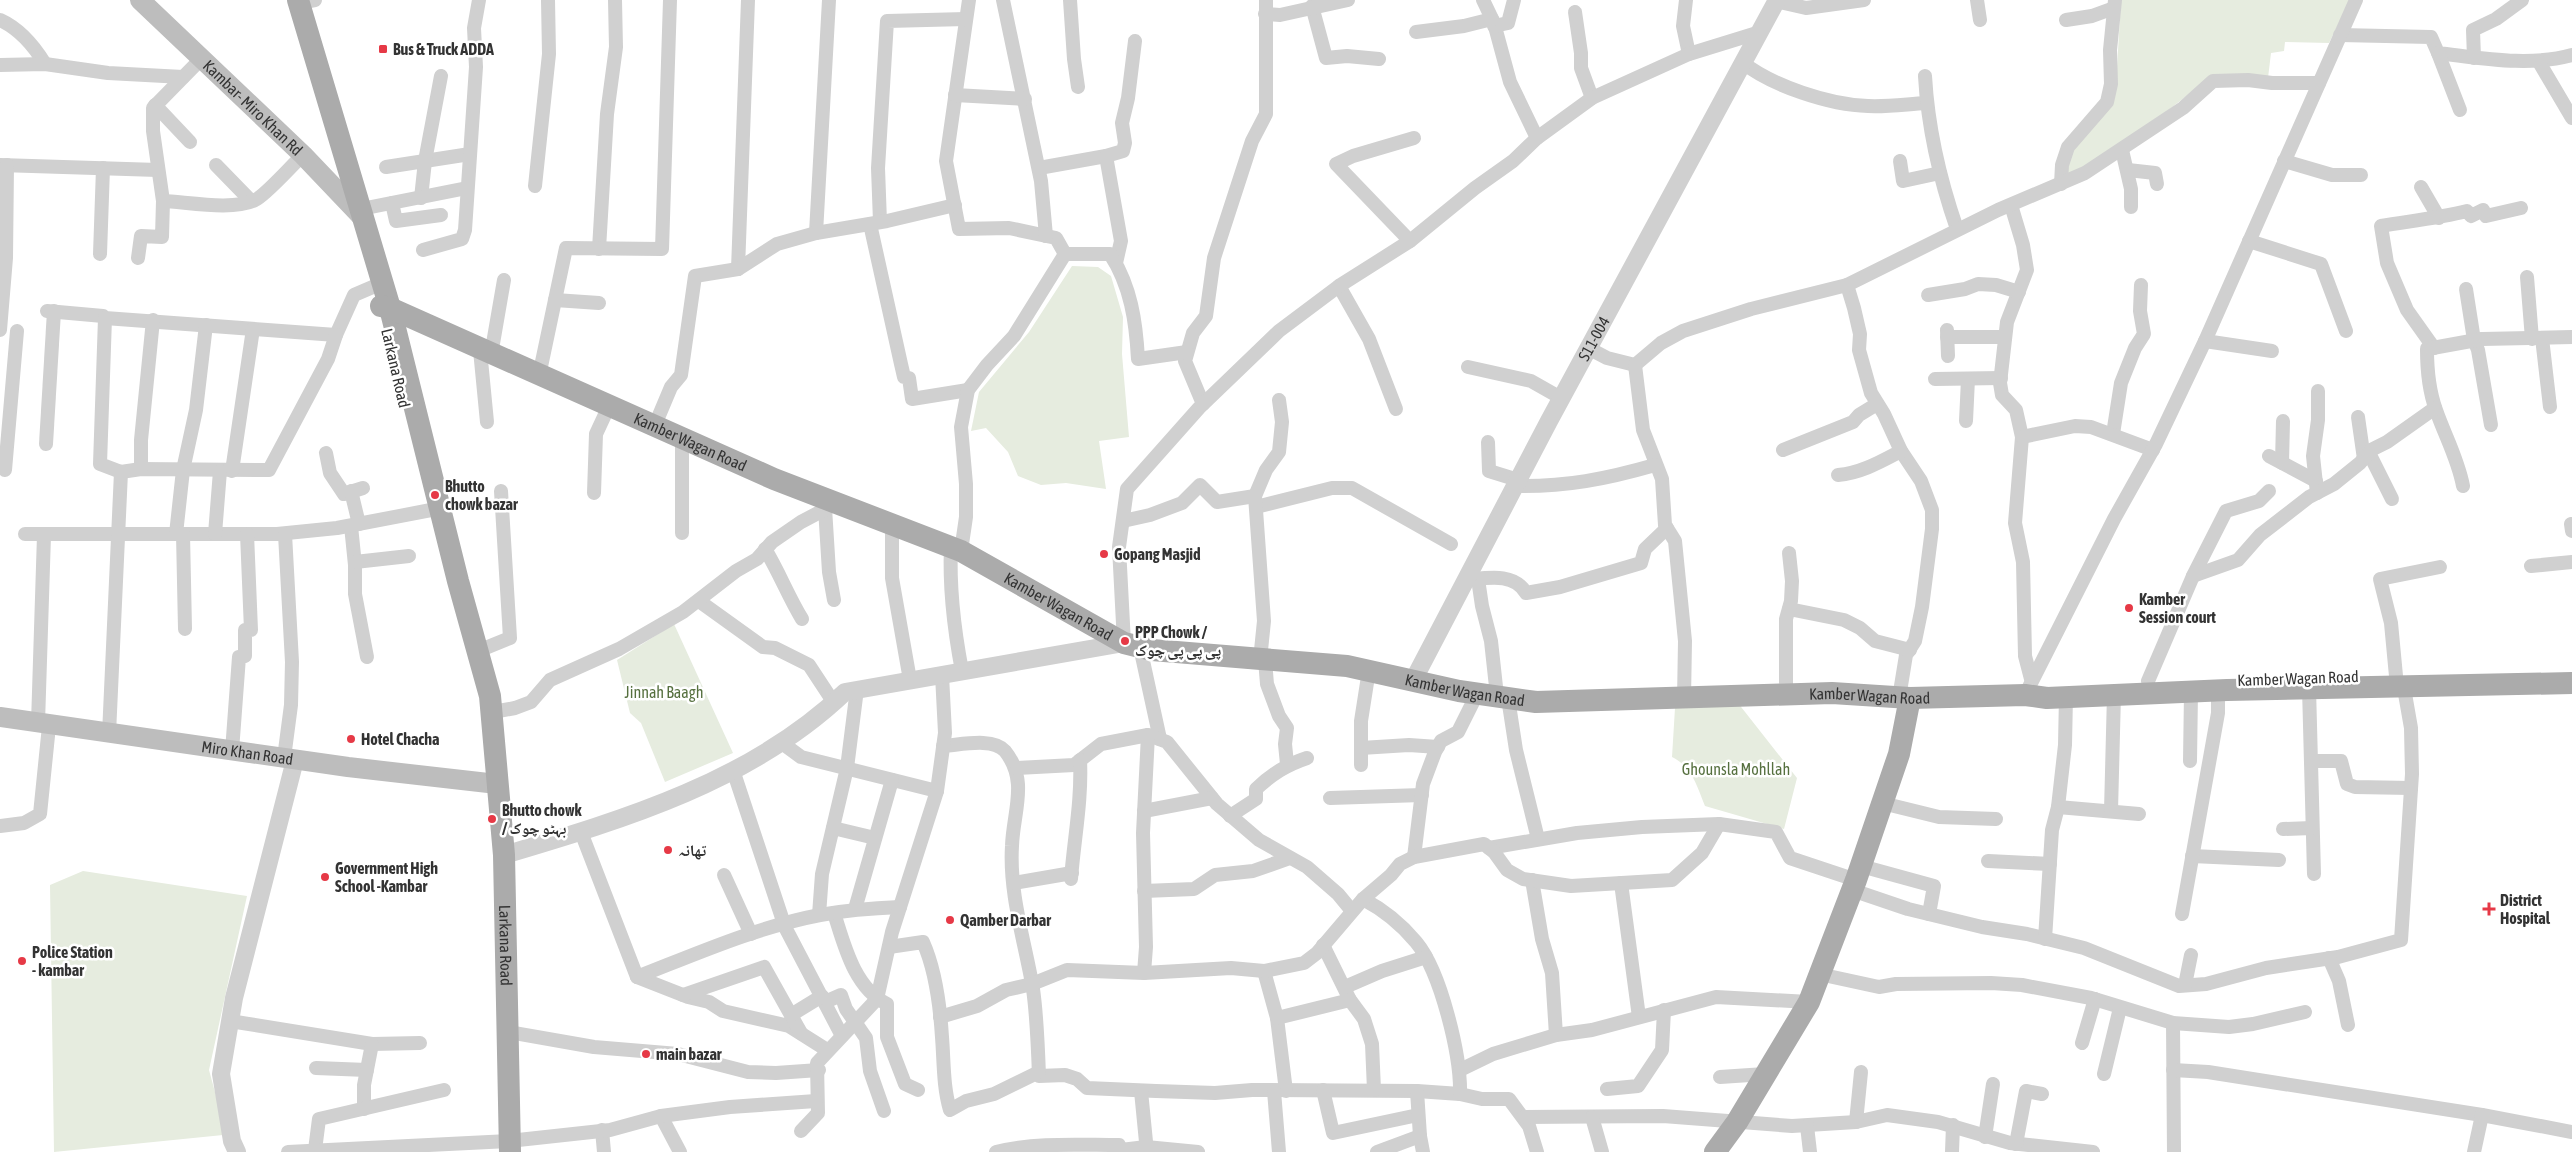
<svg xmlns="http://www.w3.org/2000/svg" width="2572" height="1152" viewBox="0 0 2572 1152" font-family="'Asap Condensed','Noto Naskh Arabic',sans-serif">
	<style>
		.green { fill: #e6ecdf }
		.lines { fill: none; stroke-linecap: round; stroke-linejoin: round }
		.minor { stroke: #d0d0d0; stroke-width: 14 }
		.tertiary { stroke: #d0d0d0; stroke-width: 18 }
		.secondary { stroke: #bdbdbd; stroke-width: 20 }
		.primary { stroke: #ababab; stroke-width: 22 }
		.poi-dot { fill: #e63946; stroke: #fff; stroke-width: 2 }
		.labels { text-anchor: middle; stroke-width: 5; stroke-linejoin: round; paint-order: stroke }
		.poi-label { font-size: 16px; font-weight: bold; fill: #333; stroke: #fff; text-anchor: start }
		.street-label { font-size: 16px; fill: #333; stroke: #fff }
		.park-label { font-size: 16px; fill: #56703f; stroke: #fff }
	</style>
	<rect width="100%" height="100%" fill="#fff"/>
	<g class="green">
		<path d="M2121 0H2350L2329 43 2285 42 2284 51 2271 53 2268 78 2208 79 2166 112 2088 166 2067 174 2069 154 2116 84Z"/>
		<path d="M1072 266 1098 267 1111 276 1123 317 1122 354 1129 437 1099 441 1106 489 1066 483 1041 485 1018 476 1008 452 986 428 971 431 979 392 1029 332Z"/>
		<path d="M674 624 733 753 665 782 641 723 630 713 617 660Z"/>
		<path d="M1738 703 1797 778 1784 829 1705 806C1697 786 1692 767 1672 757L1675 708Z"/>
		<path d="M83 871 247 896 209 1070 222 1118 223 1135 54 1152 50 885Z"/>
	</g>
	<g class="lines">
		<g class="minor">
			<path d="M969 0 946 161 959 229 1009 228 1056 238 1065 254"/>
			<path d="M1003 0 1041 181 1046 236"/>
			<path d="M1070 0 1074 59 1078 87"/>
			<path d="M1483 0 1494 23 1510 82 1537 138"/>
			<path d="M1686 0 1683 26 1689 54"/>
			<path d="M1977 0 1980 20"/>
			<path d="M1776 1 1806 8 1864 0"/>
			<path d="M299 3 315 0"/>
			<path d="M1312 6 1326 58 1347 56 1379 59"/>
			<path d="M1575 12 1581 53V68L1592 98"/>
			<path d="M1265 14 1280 15 1348 0"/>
			<path d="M0 20C20 29 34 46 45 64"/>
			<path d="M2066 20 2092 16 2114 8"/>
			<path d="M1494 26 1508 23 1514 0"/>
			<path d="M1416 32 1464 26 1492 19"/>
			<path d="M2340 35 2431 37 2438 53C2482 58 2529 67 2572 55"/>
			<path d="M2438 53 2460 110"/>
			<path d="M2474 58 2473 30 2496 19 2522 0"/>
			<path d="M1742 62C1772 86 1830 105 1868 106 1888 107 1907 104 1926 103"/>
			<path d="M2539 62 2572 118"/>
			<path d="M0 65 45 64 108 73 183 77"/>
			<path d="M1925 76C1928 129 1940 180 1957 229"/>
			<path d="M955 95 1025 99"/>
			<path d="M155 105 190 142"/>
			<path d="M2122 150 2131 189V207"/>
			<path d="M1900 161 1903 181 1940 173"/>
			<path d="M2284 161 2332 175H2361"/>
			<path d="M0 165 158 170"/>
			<path d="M216 165 251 201"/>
			<path d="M386 167 470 154"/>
			<path d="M1039 168 1106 156"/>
			<path d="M2128 170 2155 173 2157 184"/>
			<path d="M2061 184 2062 165 2068 147 2107 102 2111 84 2110 50 2115 0"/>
			<path d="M535 186 549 54 548 0"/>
			<path d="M2421 187 2439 218"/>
			<path d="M421 198 425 161 441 76"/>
			<path d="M163 201C187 202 234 211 255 200 265 196 293 164 303 155"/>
			<path d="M392 203 396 221 441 215"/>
			<path d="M2011 205 2023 245 2027 270 2007 322 2000 383 2002 395 2016 410 2022 437 2015 523 2023 562 2025 656 2031 679"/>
			<path d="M361 209 467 188"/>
			<path d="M880 222 878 168 887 21 966 19"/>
			<path d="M870 224 901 364 904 377 909 378 912 399 968 390"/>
			<path d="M816 233 829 0"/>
			<path d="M1410 241 1336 164 1353 156 1414 138"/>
			<path d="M2249 241 2321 264 2346 331"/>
			<path d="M599 249 607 114 616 47 615 0"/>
			<path d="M423 250 462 239 465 230 476 67 474 28 479 0"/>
			<path d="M100 254 103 168"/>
			<path d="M138 258 141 236 162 237 163 201 153 131V108L202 58"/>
			<path d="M1116 263 1121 241 1106 156 1123 151 1125 143 1122 123 1128 98 1135 41"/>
			<path d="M738 269 748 0"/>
			<path d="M2527 277 2532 339"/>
			<path d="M1847 285 1854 308 1860 334 1859 350 1871 393 1884 414 1901 451 1921 481 1932 510V529L1922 607 1915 641 1906 655 1899 698"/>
			<path d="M1339 286 1369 339 1396 409"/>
			<path d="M2466 289 2474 340 2478 350 2491 425"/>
			<path d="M1928 295 1965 289 1978 284 1996 285 2019 292"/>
			<path d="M555 300 599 303"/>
			<path d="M47 311 103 316 105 318 336 335 354 295 375 286"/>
			<path d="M105 318 100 464 121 472 141 469 269 470 328 359 336 335"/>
			<path d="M0 330 6 258 7 165"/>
			<path d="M1947 330 1948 356"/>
			<path d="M1947 337H2005"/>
			<path d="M2542 338 2550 407"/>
			<path d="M2205 341 2272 351"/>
			<path d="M1588 348 1607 358 1635 365"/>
			<path d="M2434 348 2407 310 2387 263 2381 226C2411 221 2439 218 2467 211L2471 216 2483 210 2486 216 2521 208"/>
			<path d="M480 350 487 422"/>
			<path d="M491 355 504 280"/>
			<path d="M1635 365 1661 343 1683 331 1751 309 1847 285 1998 210 2085 173 2183 108 2213 81 2248 80 2272 83H2319"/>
			<path d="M1635 365 1643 430 1662 479 1665 525 1675 541 1685 641 1684 699"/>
			<path d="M1468 367 1531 381 1561 398"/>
			<path d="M539 376 566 248 662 249 670 0"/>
			<path d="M1935 379 2001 378"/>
			<path d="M1203 404 1185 361 1193 333 1206 316 1214 258 1252 141 1266 114V0"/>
			<path d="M2358 417 2364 459"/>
			<path d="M1966 421 1968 379"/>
			<path d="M655 425 671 387 681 375 695 276 738 269 777 244 816 233 887 221 955 205"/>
			<path d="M2113 434 2121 383 2135 348 2144 334 2140 311 2141 285"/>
			<path d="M682 437V533"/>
			<path d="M2022 437 2075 426 2091 427 2153 450"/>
			<path d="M1488 442 1489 471 1518 480"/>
			<path d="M46 444 54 311"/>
			<path d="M1783 450 1853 422 1859 415 1877 404"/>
			<path d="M326 453 330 473 344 494 363 488"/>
			<path d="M2369 453 2392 499"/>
			<path d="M2269 456 2316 481"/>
			<path d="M2282 463 2283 421"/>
			<path d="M141 469V440L153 320"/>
			<path d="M5 470 17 331"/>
			<path d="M232 471 253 329"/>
			<path d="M1838 475C1861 473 1880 462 1901 451"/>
			<path d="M1515 486C1566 487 1606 479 1655 465"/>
			<path d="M2463 486C2458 459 2445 436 2436 410 2429 391 2427 370 2427 349L2482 339 2572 337"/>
			<path d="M351 491 359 524"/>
			<path d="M594 493 596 434 609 406"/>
			<path d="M2317 493 2313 456 2318 420V391"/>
			<path d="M1256 507 1332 488H1352L1451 544"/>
			<path d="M825 508 829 572 834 600"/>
			<path d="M1123 521 1150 515 1182 503 1200 485 1217 502 1255 496"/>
			<path d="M2571 524 2572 531"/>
			<path d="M892 525V578L910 680"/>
			<path d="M351 526 355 565V594L367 657"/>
			<path d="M25 534H277L337 528 431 510"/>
			<path d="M176 534 183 470 196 410 206 325"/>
			<path d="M183 534 185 629"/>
			<path d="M215 534 220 471"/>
			<path d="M951 547C949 590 954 629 962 671"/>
			<path d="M765 549C779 572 788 596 802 619"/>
			<path d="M961 551 966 517V484L961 427 968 390 987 365 1014 336 1065 254H1110C1131 286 1136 322 1138 359L1187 352"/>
			<path d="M355 562 409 556"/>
			<path d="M2531 566 2572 562"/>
			<path d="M2193 576 2238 560 2260 535 2309 497 2334 484 2360 463 2371 450 2387 442 2435 408"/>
			<path d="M1478 579 1482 606 1491 641 1497 696"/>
			<path d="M1466 580C1487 578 1514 572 1526 593L1560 587 1641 563 1645 549 1667 528"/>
			<path d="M699 601 763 647 775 648 809 665 834 703"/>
			<path d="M1789 609 1844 620 1860 628 1875 641 1910 650"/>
			<path d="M1124 643 1119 547 1127 489 1199 408 1279 331 1339 286 1410 241 1475 188 1513 161 1537 138 1592 98 1689 54 1757 33"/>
			<path d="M1140 647 1160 739"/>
			<path d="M478 651 510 638 501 491"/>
			<path d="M1260 660 1264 621 1255 496 1266 470 1279 452 1282 422 1279 400"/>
			<path d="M1265 660 1267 684 1279 716 1287 728 1285 744 1287 764"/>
			<path d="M2396 676 2391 623 2380 579 2440 567"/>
			<path d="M2148 681 2193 576 2226 511 2259 501 2269 491"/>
			<path d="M2309 688 2314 874"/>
			<path d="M1786 695V619L1791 601 1792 581 1789 553"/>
			<path d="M2025 695 2114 519 2156 444 2205 341 2356 0"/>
			<path d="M1508 698 1516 750 1538 839"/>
			<path d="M493 712 515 708 531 702 550 680 619 649 683 612 736 571 757 559 772 542 801 522 835 504"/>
			<path d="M38 723 44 535"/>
			<path d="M109 734 121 472"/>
			<path d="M782 743 801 757 937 791"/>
			<path d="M943 746C960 745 993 737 1005 751 1029 781 1013 812 1012 846 1009 894 1025 942 1033 989 1037 1017 1038 1047 1039 1076L1065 1075 1077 1079 1087 1088 1156 1091 1215 1093 1252 1090 1417 1091 1460 1094 1482 1099H1509L1529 1126 1537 1152"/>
			<path d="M1361 748 1409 745 1438 747"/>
			<path d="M232 751 239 657 245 656V630H251L247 534"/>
			<path d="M284 758 291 705 292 662 285 534"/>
			<path d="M2190 761 2191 692"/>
			<path d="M2311 761H2341L2347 784 2355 787 2411 788"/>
			<path d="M1361 765V721L1369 670"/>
			<path d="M1017 768 1074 765 1101 744 1148 735 1167 742 1217 804 1259 840 1307 867 1338 894 1352 911"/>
			<path d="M733 770 785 927 842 1036"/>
			<path d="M1330 798 1422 795"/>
			<path d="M1882 803 1939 817 1996 819"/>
			<path d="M2058 807 2139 814"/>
			<path d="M1144 811 1212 798"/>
			<path d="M2111 811 2114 694"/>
			<path d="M1230 816 1256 799V789C1272 774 1286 765 1307 758"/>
			<path d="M0 826 24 823 40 814 49 726"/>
			<path d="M833 828 875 838"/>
			<path d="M2283 829 2312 828"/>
			<path d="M581 832 637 977 688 997 709 1002 723 1011 789 1026 827 1050"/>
			<path d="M1489 848 1577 833 1642 827 1719 824 1776 832 1790 858 1856 880"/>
			<path d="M2192 856 2279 860"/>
			<path d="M1414 857 1423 784 1435 752 1441 741 1458 732 1477 694"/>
			<path d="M1988 861 2050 864"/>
			<path d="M1861 866 1934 886 1929 914"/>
			<path d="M724 875 751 934"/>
			<path d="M1071 879C1074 839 1082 801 1080 760"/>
			<path d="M1532 880 1542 939 1552 973 1556 1035"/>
			<path d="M1014 883 1072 873"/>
			<path d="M1621 883 1639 1017"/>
			<path d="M1852 890 1908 909 1982 927 2027 934 2084 948 2179 986 2206 984 2266 968 2338 957 2401 940 2412 774 2411 728 2404 688"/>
			<path d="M1144 891 1194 889 1215 875 1253 871 1290 858"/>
			<path d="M1363 899C1382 909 1402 925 1416 942 1441 972 1461 1056 1460 1094"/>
			<path d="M855 909 892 780"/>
			<path d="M834 913C844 944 854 988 887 1004V1037L905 1084 918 1090"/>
			<path d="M2182 914 2218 713V691"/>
			<path d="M819 915 822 874 847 768 857 689"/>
			<path d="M2045 939 2052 830 2058 807 2065 745 2066 696"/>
			<path d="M1323 945 1350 1000 1364 1019 1372 1044 1374 1090"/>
			<path d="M889 947 923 942C936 971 940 1005 942 1037 944 1062 943 1086 950 1110L966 1101 994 1094 1039 1072"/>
			<path d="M2329 958 2339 981 2348 1025"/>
			<path d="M1264 971 1277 1018 1286 1091"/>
			<path d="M1144 973 1146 947 1143 833 1148 735"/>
			<path d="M1819 974 1879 987 1896 984 1991 983 2022 985 2091 998 2173 1023 2229 1027 2253 1024 2305 1012"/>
			<path d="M637 977C696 954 757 927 820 915 847 910 873 908 900 907"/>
			<path d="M2185 985 2191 955"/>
			<path d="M1345 987 1382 971 1426 957"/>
			<path d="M683 995 764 967 801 1033"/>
			<path d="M825 1002 841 995 846 1009 866 1038 870 1071 884 1111"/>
			<path d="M791 1015 822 996"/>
			<path d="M940 1017 977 1006 1006 990 1032 984 1067 970 1144 973 1231 968 1264 971 1304 963 1317 953 1363 899 1391 875 1400 864 1414 857 1484 844 1494 852 1507 870 1523 879 1571 886 1672 880 1702 853 1719 824"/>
			<path d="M1277 1018 1350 1000"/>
			<path d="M230 1021 372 1044 420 1043"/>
			<path d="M2173 1023 2174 1152"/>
			<path d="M508 1032 594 1047 678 1054 748 1072 776 1073 819 1070"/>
			<path d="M2082 1043 2095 999"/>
			<path d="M316 1068 367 1070"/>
			<path d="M1460 1070 1493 1054 1556 1035 1592 1030 1716 997 1809 1002"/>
			<path d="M2173 1070 2208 1072 2482 1115 2572 1132"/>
			<path d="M2104 1074 2120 1008"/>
			<path d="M1720 1077 1765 1074"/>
			<path d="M1607 1089 1638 1086 1662 1050 1664 1010"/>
			<path d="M1323 1090 1333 1133 1418 1115"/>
			<path d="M1141 1091 1147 1152"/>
			<path d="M1274 1091 1279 1152"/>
			<path d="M1417 1091 1420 1136 1423 1152"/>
			<path d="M364 1109V1085L372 1044"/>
			<path d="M661 1116 680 1152"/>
			<path d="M1524 1117 1663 1116 1792 1126 1856 1122 1887 1115 1938 1122 2010 1143 2093 1152"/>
			<path d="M1592 1117 1602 1152"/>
			<path d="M1856 1122 1861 1072"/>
			<path d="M1807 1126 1810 1152"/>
			<path d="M602 1130 604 1152"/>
			<path d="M801 1131 818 1113 817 1063 877 999 892 932 937 791 945 733 942 675"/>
			<path d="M1985 1137 1993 1084"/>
			<path d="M2016 1144 2026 1091 2042 1094"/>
			<path d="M315 1150 319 1119 444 1090"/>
			<path d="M288 1152 509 1141 610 1130 661 1116 730 1107 816 1101"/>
			<path d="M996 1152C1036 1142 1078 1145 1119 1145L1121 1150 1146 1147 1198 1152"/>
			<path d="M1377 1152 1420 1136"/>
			<path d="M1952 1152 1953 1125"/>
			<path d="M2474 1152 2482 1115"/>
		</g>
		<g class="tertiary">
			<path id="s1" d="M1414 679 1549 421 1777 0"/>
			<path d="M504 855C625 819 752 781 845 692L1124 643"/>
			<path d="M237 1152 232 1141 221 1074 234 998 295 760"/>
		</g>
		<g class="secondary">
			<path id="s2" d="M140 0 303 155 363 218"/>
			<path id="s3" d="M0 717 348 767 497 784"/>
		</g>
		<g class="primary">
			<path id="s4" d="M298 0 390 308 458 581 490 696 504 855 510 1152"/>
			<path id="s5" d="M381 306 390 308 774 479 961 551 1124 643 1152 650 1347 666 1459 691 1536 702 1832 693 1910 698 2025 695 2047 698 2227 690 2572 683"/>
			<path d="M1715 1152 1737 1122 1809 1002 1856 880 1899 754 1910 698"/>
		</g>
	</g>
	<g class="poi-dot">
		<rect x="378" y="44" width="10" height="10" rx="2.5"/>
		<circle cx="435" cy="495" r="5"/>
		<circle cx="1104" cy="554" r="5"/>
		<circle cx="2129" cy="608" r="5"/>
		<circle cx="1125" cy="641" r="5"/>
		<circle cx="351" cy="739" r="5"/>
		<circle cx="492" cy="819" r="5"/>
		<circle cx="668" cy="850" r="5"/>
		<circle cx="325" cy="877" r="5"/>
		<path d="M2486.5 901.5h5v5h5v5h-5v5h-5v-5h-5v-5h5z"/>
		<circle cx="950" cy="920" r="5"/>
		<circle cx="22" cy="961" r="5"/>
		<circle cx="646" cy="1054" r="5"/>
	</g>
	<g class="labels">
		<g class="poi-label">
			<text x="393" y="55">Bus &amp; Truck ADDA</text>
			<text x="445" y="492">Bhutto<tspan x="445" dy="18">chowk bazar</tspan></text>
			<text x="1114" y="560">Gopang Masjid</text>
			<text x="2139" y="605">Kamber<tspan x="2139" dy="18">Session court</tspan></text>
			<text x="1135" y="638">PPP Chowk /<tspan x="1135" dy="18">پی پی پی چوک</tspan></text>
			<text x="361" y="745">Hotel Chacha</text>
			<text x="502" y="816">Bhutto chowk<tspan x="502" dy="18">/ بہٹو چوک</tspan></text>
			<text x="678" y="856">تھانہ</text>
			<text x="335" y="874">Government High<tspan x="335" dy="18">School -Kambar</tspan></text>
			<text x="2500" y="906">District<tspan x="2500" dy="18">Hospital</tspan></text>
			<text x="960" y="926">Qamber Darbar</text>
			<text x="32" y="958">Police Station<tspan x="32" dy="18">- kambar</tspan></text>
			<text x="656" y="1060">main bazar</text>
		</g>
		<g class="street-label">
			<text dy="6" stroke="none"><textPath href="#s2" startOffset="156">Kambar- Miro Khan Rd</textPath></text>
			<text dy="6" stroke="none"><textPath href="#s1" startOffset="385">S11-004</textPath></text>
			<text transform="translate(396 368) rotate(77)" y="6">Larkana Road</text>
			<text dy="6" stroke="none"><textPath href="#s5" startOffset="338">Kamber Wagan Road</textPath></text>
			<text dy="6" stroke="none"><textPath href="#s5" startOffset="742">Kamber Wagan Road</textPath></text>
			<text transform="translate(2298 678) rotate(-2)" y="6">Kamber Wagan Road</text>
			<text dy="6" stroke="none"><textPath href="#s5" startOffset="1162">Kamber Wagan Road</textPath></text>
			<text dy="6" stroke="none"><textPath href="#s5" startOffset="1568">Kamber Wagan Road</textPath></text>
			<text dy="6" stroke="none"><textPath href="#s3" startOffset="250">Miro Khan Road</textPath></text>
			<text dy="6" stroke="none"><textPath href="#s4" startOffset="972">Larkana Road</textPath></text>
		</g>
		<g class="park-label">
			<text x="664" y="698">Jinnah Baagh</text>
			<text x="1736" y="775">Ghounsla Mohllah</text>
		</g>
	</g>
</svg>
